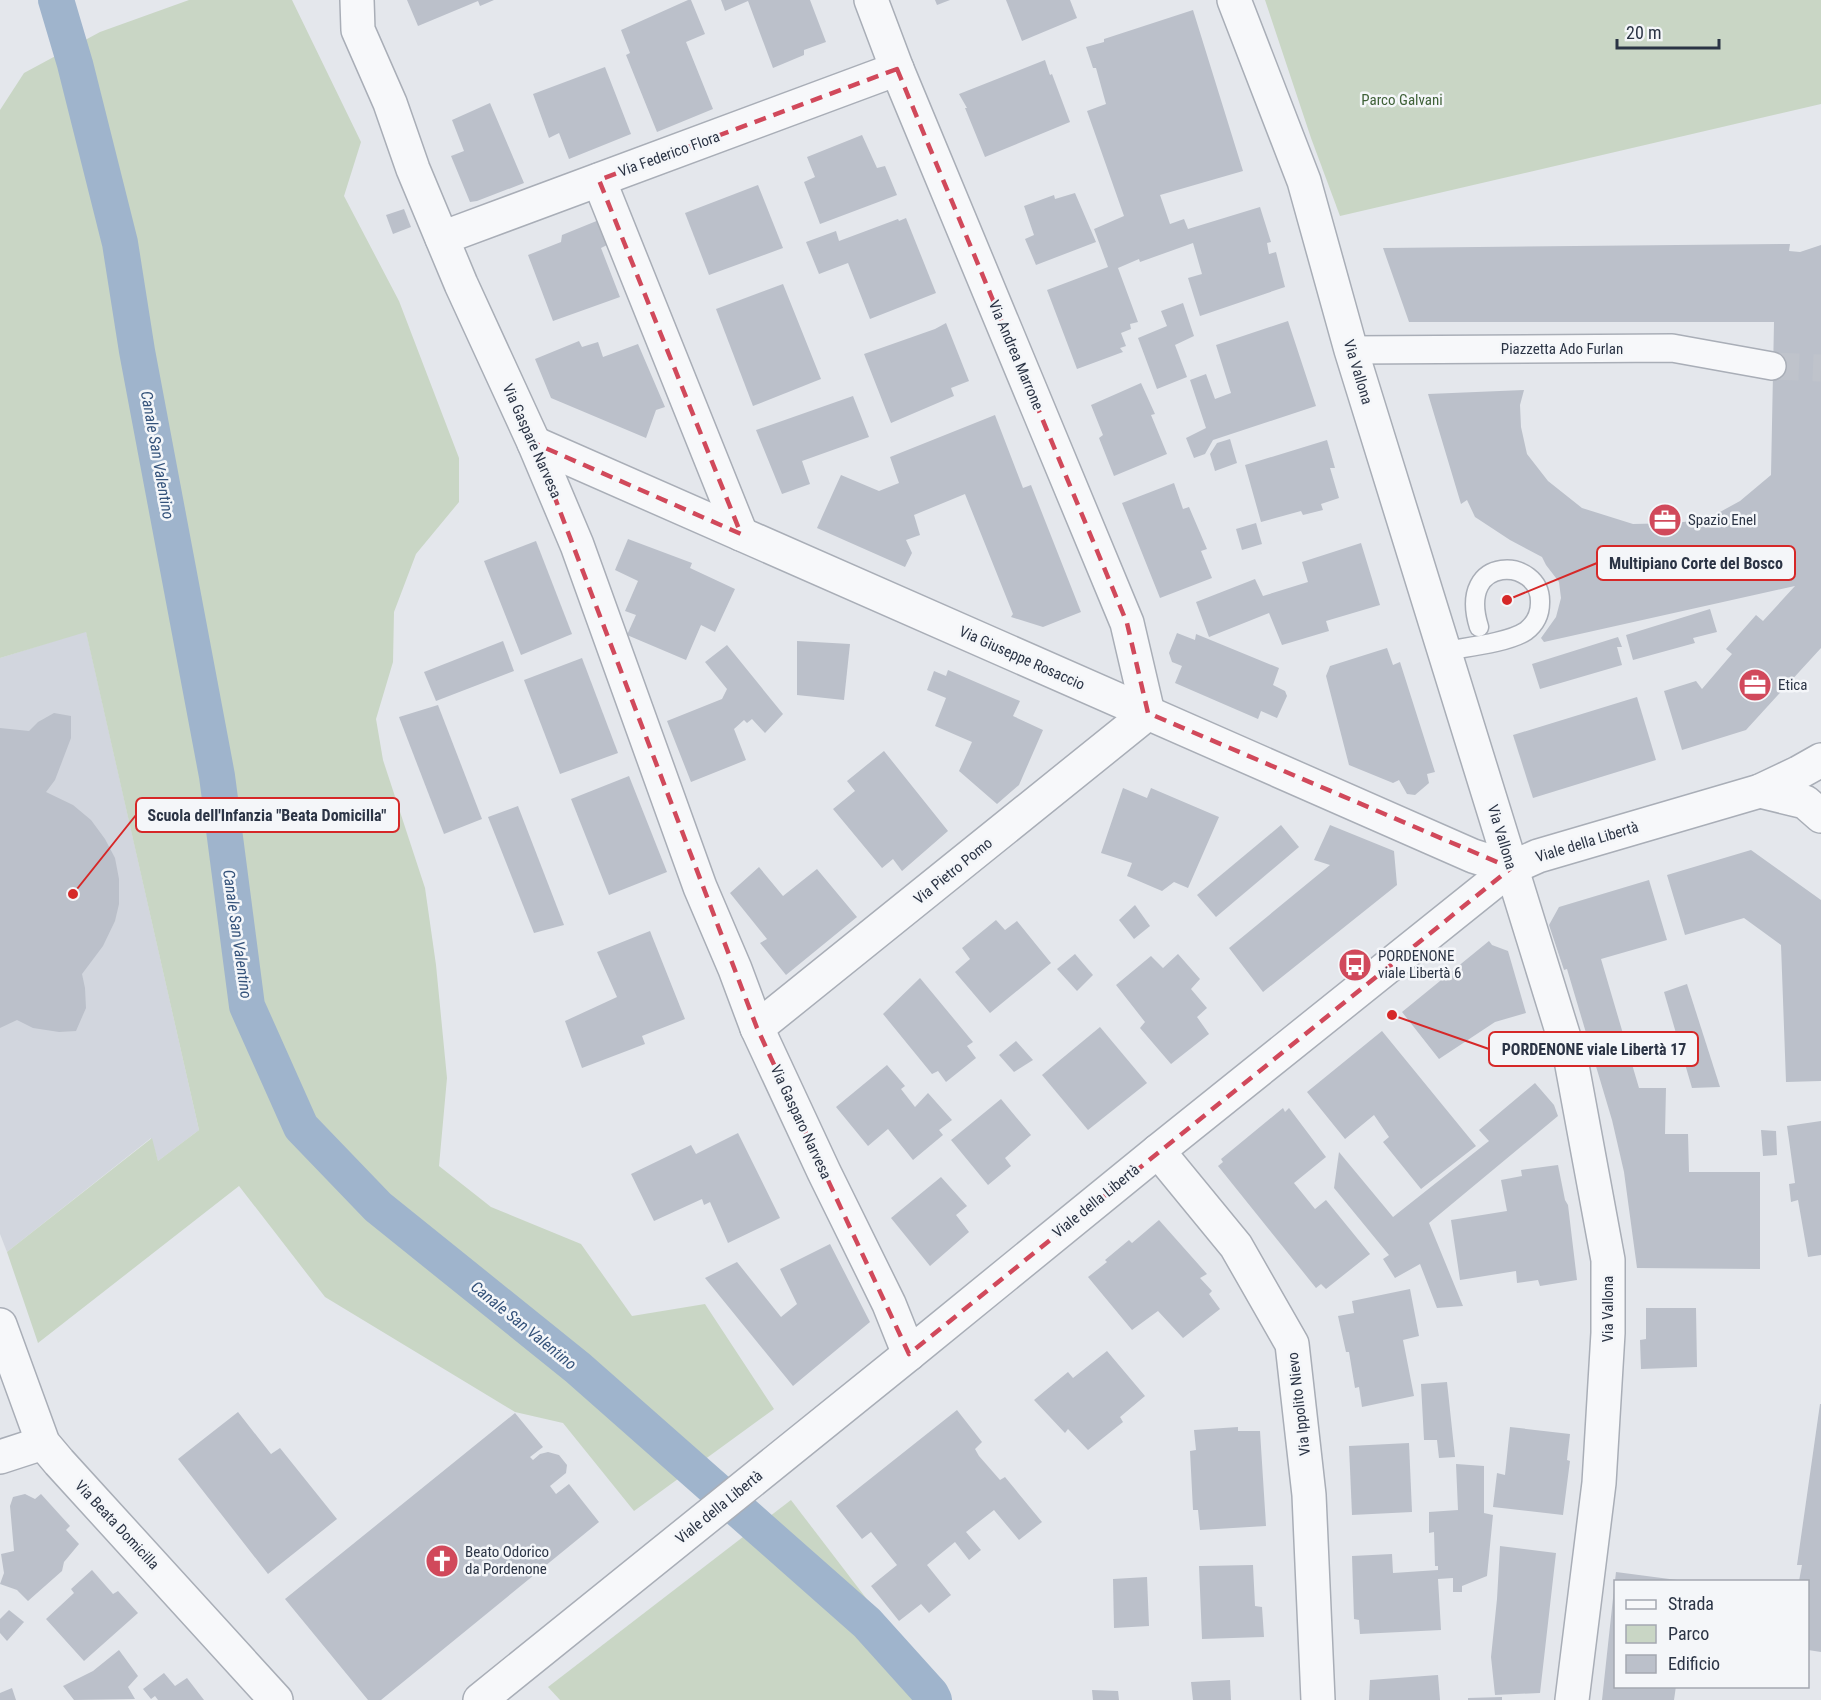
<svg xmlns="http://www.w3.org/2000/svg" width="1821" height="1700" viewBox="0 0 1821 1700" font-family="'Roboto Condensed',sans-serif">
	<style>
		.built { fill: #d2d6de }
		.green { fill: #c9d6c5 }
		.lines { fill: none; stroke-linecap: round; stroke-linejoin: round }
		.canal { stroke: #9fb4cc; stroke-width: 36 }
		.building { fill: #bbc0ca }
		.pedestrian-tunnel { stroke: #bfc3cb; stroke-width: 27; stroke-dasharray: 27 14; stroke-linecap: butt }
		.service-casing { stroke: #a9aeb7; stroke-width: 21 }
		.pedestrian-casing { stroke: #a9aeb7; stroke-width: 30 }
		.minor-casing { stroke: #a9aeb7; stroke-width: 36 }
		.service { stroke: #f7f8fa; stroke-width: 18 }
		.pedestrian { stroke: #f7f8fa; stroke-width: 27 }
		.minor { stroke: #f7f8fa; stroke-width: 33 }
		.marked { fill: none; stroke: #d1495b; stroke-width: 4.5; stroke-dasharray: 12 8; stroke-linejoin: round }
		.labels { text-anchor: middle; stroke-width: 5; stroke-linejoin: round; paint-order: stroke }
		.park-label { font-size: 15px; fill: #3f6138; stroke: #f4f6f9 }
		.street-label { font-size: 15px; fill: #2b3445; stroke: #f4f6f9 }
		.poi-label { font-size: 15px; fill: #2b3445; stroke: #f4f6f9; text-anchor: start }
		.water-label { font-size: 16px; font-style: italic; fill: #34527a; stroke: #f4f6f9 }
		.leader { fill: none; stroke: #d62828; stroke-width: 2 }
		.callout-dot { fill: #d62828; stroke: #f4f6f9; stroke-width: 2 }
		.callout { fill: #f4f6f9; stroke: #d62828; stroke-width: 2 }
		.callout-label { font-size: 16px; text-anchor: middle; font-weight: bold; fill: #2b3445 }
	</style>
	<rect width="100%" height="100%" fill="#e4e7ec"/>
	<path class="built" d="M86 631 199 1130 158 1161 151 1138 7 1252 0 1234V658Z"/>
	<g class="green">
		<path d="M189 0H292L361 142 344 196 399 301 459 458V502L416 554 394 612 393 662 376 719 383 760 425 888 436 965 447 1078 439 1166 491 1207 581 1244 632 1316 705 1304 774 1409 634 1511 563 1423 515 1412 325 1297 239 1186 38 1343 7 1252 152 1138 158 1161 199 1130 86 632 0 658V110L24 73 100 32Z"/>
		<path d="M1265 0H1821V104L1340 216 1311 138Z"/>
		<path d="M791 1500 944 1700H560L548 1687Z"/>
	</g>
	<g class="lines">
		<path class="canal" d="M56 0 75 64 120 243 137 351 217 776 247 1006 301 1127 378 1207 578 1368 867 1623 931 1694 934 1700"/>
	</g>
	<g class="building">
		<path d="M407 0H494L480 6 478 1 418 26Z"/>
		<path d="M688 0H691L705 34 686 42 713 109 657 132 626 55 630 53 621 30Z"/>
		<path d="M721 0H810L826 42 804 50V55L773 68 748 1 725 11Z"/>
		<path d="M935 0H950L937 5Z"/>
		<path d="M1006 0H1070L1077 18 1022 41Z"/>
		<path d="M1193 10 1243 171 1160 195 1170 224 1184 219 1188 229 1260 207 1271 242 1267 243 1269 254 1276 252 1285 287 1200 316 1188 278 1202 274 1193 243 1140 262 1139 259 1118 268 1138 322 1130 324 1131 329 1121 333 1126 346 1120 348 1123 352 1077 369 1047 290 1108 267 1094 229 1124 216 1087 111 1106 104 1096 68H1093L1086 47 1104 42V39Z"/>
		<path d="M1045 60 1050 75 1052 74 1070 122 985 157 965 108H967L959 94Z"/>
		<path d="M605 67 631 134 569 159 559 133 549 138 533 94Z"/>
		<path d="M490 103 524 183 477 201 470 202 451 156 464 151 452 120Z"/>
		<path d="M862 135 877 168 885 166 897 195 820 224 804 182 815 177 807 157Z"/>
		<path d="M758 185 783 248 709 275 685 213Z"/>
		<path d="M1075 193 1096 242 1036 265 1025 239 1034 235 1024 206 1054 195 1055 199Z"/>
		<path d="M404 209 411 227 393 234 386 215Z"/>
		<path d="M906 218 936 293 870 319 848 263 819 274 806 242 836 231 839 241 898 219 899 221Z"/>
		<path d="M599 220 609 244 601 248 620 297 553 321 528 255 561 242 562 235Z"/>
		<path d="M1790 244 1789 251 1800 252 1821 245V648L1746 730 1682 750 1664 691 1696 681 1702 689 1732 654 1726 649 1756 615 1763 621 1795 586 1544 642 1541 638 1556 617 1561 598 1559 582 1546 565 1542 557 1510 540 1475 517 1467 500 1461 504 1428 394 1524 390 1520 405 1521 427 1527 454 1548 481 1582 508 1633 524 1677 523 1709 518 1740 501 1771 475 1774 322H1409L1383 248Z"/>
		<path d="M783 284 821 379 753 406 716 309Z"/>
		<path d="M1183 303 1194 336 1175 345 1187 377 1157 389 1138 338 1167 326 1161 311Z"/>
		<path d="M1288 321 1316 406 1213 440 1205 454 1194 458 1186 438 1206 428 1190 380 1206 374 1215 399 1231 393 1216 345Z"/>
		<path d="M946 323 969 381 951 388 954 396 891 423 864 354 935 329Z"/>
		<path d="M579 341 582 347 598 342 603 357 638 344 665 407 656 410 646 438 551 398 535 359Z"/>
		<path d="M1141 383 1155 414 1151 415 1167 454 1114 476 1099 438 1103 435 1091 405Z"/>
		<path d="M853 396 869 437 802 461 810 484 782 494 756 430Z"/>
		<path d="M995 415 1023 488 1031 485 1081 612 1043 627 1011 617 1013 614 965 494 914 515 920 535 906 540 912 553 905 567 817 528 841 475 879 491 899 483 890 457Z"/>
		<path d="M1230 439 1237 463 1215 471 1210 454 1217 443Z"/>
		<path d="M1327 440 1335 468H1330L1339 498 1321 504 1323 510 1303 515 1301 511 1261 522 1245 465Z"/>
		<path d="M1174 483 1183 509 1189 507 1207 549 1201 551 1212 578 1160 598 1122 503Z"/>
		<path d="M1256 523 1262 544 1242 550 1236 529Z"/>
		<path d="M628 539 692 563 690 568 735 589 715 632 701 625 686 660 627 635 636 615 625 611 638 581 615 570Z"/>
		<path d="M536 541 572 634 521 655 484 561Z"/>
		<path d="M1361 543 1380 605 1326 621 1329 631 1282 645 1269 613 1209 637 1196 602 1255 579 1263 596 1308 582 1302 562Z"/>
		<path d="M1710 609 1717 632 1693 638 1695 643 1633 660 1626 635Z"/>
		<path d="M1177 633 1195 640 1196 634 1279 668 1273 685 1285 691 1287 696 1277 718 1261 711 1258 719 1175 683 1182 666 1172 662 1169 653Z"/>
		<path d="M1618 637 1622 647H1617L1622 665 1540 689 1532 664Z"/>
		<path d="M503 641 514 671 436 701 424 672Z"/>
		<path d="M797 641 850 644 844 700 797 695Z"/>
		<path d="M727 645 783 714 765 733 752 719 747 723 744 720 734 729 746 760 691 782 667 721 722 699 727 689 705 662Z"/>
		<path d="M1387 648 1393 665 1400 662 1435 772 1427 774 1429 783 1415 795 1407 794 1399 780 1393 783 1349 765 1326 676 1330 666Z"/>
		<path d="M582 658 618 753 560 774 524 680Z"/>
		<path d="M948 670 1020 701 1013 716 1043 730 1019 785 997 804 959 771 972 742 935 726 946 698 927 690 934 671 946 676Z"/>
		<path d="M1637 697 1656 760 1533 798 1513 735Z"/>
		<path d="M438 705 482 819 444 834 399 717Z"/>
		<path d="M54 713 71 716V738L55 780 46 792 73 805 91 820 105 839 115 858 119 879V904L115 921 103 946 82 974 85 988 86 1008 76 1031 59 1032 33 1028 17 1020 0 1028V728L29 731 38 722Z"/>
		<path d="M884 751 948 831 902 871 893 859 882 868 833 809 855 791 847 781Z"/>
		<path d="M629 776 667 872 609 895 571 799Z"/>
		<path d="M1123 788 1147 798 1151 788 1219 817 1188 888 1174 882 1162 891 1127 876 1132 863 1101 853Z"/>
		<path d="M518 806 564 925 534 933 488 817Z"/>
		<path d="M1281 825 1299 847 1216 917 1197 895Z"/>
		<path d="M1330 825 1394 851 1397 885 1263 992 1229 948 1330 865 1314 860Z"/>
		<path d="M1751 850 1821 900V1081L1786 1082 1781 945 1744 918 1685 935 1667 875Z"/>
		<path d="M759 867 783 896 817 869 857 917 786 975 760 943 767 939 730 893Z"/>
		<path d="M1649 880 1667 940 1601 959 1639 1088H1666L1665 1134H1688L1689 1172H1760V1269L1637 1268 1624 1172 1612 1120 1567 969 1564 970 1549 925 1559 907Z"/>
		<path d="M1135 905 1150 926 1134 939 1119 920Z"/>
		<path d="M996 920 1005 930 1017 921 1051 963 990 1013 955 972 970 959 962 948Z"/>
		<path d="M650 931 685 1019 642 1036 645 1044 582 1068 565 1021 617 997 597 952Z"/>
		<path d="M1489 941 1492 945 1508 951 1526 1013 1495 1022 1439 1059 1402 1012Z"/>
		<path d="M1075 954 1093 975 1077 991 1057 969Z"/>
		<path d="M1178 954 1200 979 1191 989 1207 1008 1197 1017 1209 1034 1171 1064 1140 1028 1145 1022 1116 985 1151 956 1163 968Z"/>
		<path d="M920 978 973 1042 967 1046 976 1058 946 1082 938 1071 932 1074 883 1014Z"/>
		<path d="M1687 984 1720 1087 1692 1088 1664 992Z"/>
		<path d="M1100 1027 1147 1083 1088 1130 1042 1075Z"/>
		<path d="M1382 1031 1476 1146 1421 1189 1383 1142 1389 1137 1374 1115 1345 1139 1307 1092Z"/>
		<path d="M1016 1041 1033 1060 1014 1072 999 1055Z"/>
		<path d="M887 1065 905 1086 901 1089 915 1107 928 1093 952 1120 939 1130 943 1135 913 1160 888 1129 868 1146 836 1107Z"/>
		<path d="M1535 1083 1554 1105 1558 1116 1429 1223 1463 1306 1437 1308 1420 1264 1395 1278 1383 1259 1389 1255 1334 1188 1339 1152 1393 1217 1489 1141 1479 1130Z"/>
		<path d="M1001 1099 1031 1135 1005 1158 1011 1166 988 1185 951 1140Z"/>
		<path d="M1283 1108 1285 1112 1289 1108 1326 1157 1294 1183 1315 1209 1326 1200 1370 1254 1326 1289 1321 1284 1316 1288 1218 1166 1223 1162 1221 1159Z"/>
		<path d="M1821 1121V1255L1808 1257 1798 1200 1791 1202 1789 1184 1795 1183 1787 1126Z"/>
		<path d="M1761 1130 1776 1131 1777 1155 1763 1156Z"/>
		<path d="M738 1133 780 1218 728 1243 710 1202 704 1205 702 1199 654 1221 631 1174 691 1145 696 1154Z"/>
		<path d="M1558 1165 1565 1200 1568 1205 1577 1280 1540 1286 1538 1280 1517 1283 1516 1271 1460 1280 1451 1220 1507 1211 1501 1180 1522 1176 1521 1170Z"/>
		<path d="M941 1177 967 1206 956 1215 969 1232 930 1266 891 1218Z"/>
		<path d="M1159 1220 1207 1274 1200 1278 1212 1291 1209 1294 1220 1309 1183 1338 1158 1311 1132 1330 1088 1277 1107 1262 1105 1260 1129 1240 1132 1243Z"/>
		<path d="M830 1244 870 1322 793 1386 705 1278 737 1262 781 1317 797 1304 780 1269Z"/>
		<path d="M1410 1289 1419 1336 1403 1340 1414 1396 1362 1407 1359 1387 1355 1388 1349 1352H1346L1338 1316 1354 1313 1352 1301Z"/>
		<path d="M1646 1308H1696L1697 1367 1641 1369 1640 1340 1646 1339Z"/>
		<path d="M1107 1351 1145 1396 1120 1417 1123 1422 1088 1450 1068 1429 1065 1433 1034 1400 1068 1372 1073 1378Z"/>
		<path d="M1447 1382 1455 1457 1439 1458 1437 1440H1424L1421 1384Z"/>
		<path d="M1820 1404H1821V1652L1808 1650V1581H1799L1802 1565H1797Z"/>
		<path d="M957 1410 982 1442 975 1449 979 1456 1000 1480 1005 1477 1042 1522 1019 1540 994 1510 966 1532 981 1550 969 1560 955 1542 927 1565 951 1595 929 1613 921 1604 899 1621 871 1586 897 1565 871 1532 862 1539 836 1506Z"/>
		<path d="M238 1412 271 1454 280 1448 337 1519 268 1574 178 1459Z"/>
		<path d="M515 1413 543 1447 530 1457 533 1460 540 1454 548 1452 559 1455 567 1465 566 1473 550 1486 556 1494 569 1484 599 1522 381 1700H368L285 1599Z"/>
		<path d="M1238 1427V1431H1260L1266 1526 1200 1530 1198 1510H1193L1190 1451 1196 1450 1194 1430Z"/>
		<path d="M1510 1427 1570 1434 1567 1460 1570 1461 1563 1515 1493 1507 1497 1473 1505 1475Z"/>
		<path d="M1409 1443 1412 1512 1352 1515 1349 1446Z"/>
		<path d="M1456 1464 1484 1466V1513L1493 1515 1487 1576 1462 1586V1592H1453V1578L1438 1579 1441 1630 1360 1634 1359 1620 1354 1619 1352 1556 1392 1554 1393 1573 1438 1570V1566H1435L1434 1532 1429 1533V1512L1458 1510Z"/>
		<path d="M25 1494 35 1499 41 1494 70 1526 66 1530 79 1544 64 1562 62 1571 28 1601 17 1590 0 1584 4 1573 1 1554 14 1551 10 1506 13 1497Z"/>
		<path d="M1500 1546 1556 1553 1540 1693 1495 1695 1491 1657 1497 1599Z"/>
		<path d="M1253 1565 1255 1606 1262 1607 1264 1637 1202 1639 1199 1566Z"/>
		<path d="M92 1570 113 1594 118 1591 138 1613 84 1661 46 1619 74 1593 71 1589Z"/>
		<path d="M1616 1572 1677 1580 1676 1581H1615Z"/>
		<path d="M1147 1577 1149 1626 1114 1628 1113 1579Z"/>
		<path d="M1614 1589H1616V1686H1676L1674 1700H1602Z"/>
		<path d="M9 1610 24 1622 7 1641 0 1633V1619Z"/>
		<path d="M119 1650 138 1676 128 1687 135 1699 74 1700 63 1686 93 1671Z"/>
		<path d="M164 1673 175 1686 187 1678 204 1700H158L155 1696 151 1699 143 1689Z"/>
		<path d="M1438 1675 1440 1700H1369L1370 1680Z"/>
		<path d="M1230 1680 1231 1700H1193L1191 1682Z"/>
		<path d="M12 1688 16 1700H0V1693Z"/>
		<path d="M1092 1690 1118 1691 1119 1700H1093Z"/>
		<path d="M1502 1697V1700H1468V1698Z"/>
	</g>
	<g class="lines">
		<path class="pedestrian-tunnel" d="M1772 366 1821 368"/>
		<defs>
			<path id="service" d="M1445 651C1466 647 1508 643 1526 631 1535 624 1540 614 1540 603 1542 557 1456 553 1479 627"/>
			<path id="pedestrian" d="M1351 350 1672 348 1772 366"/>
			<g id="minor">
				<path d="M357 0 358 30 390 103 413 169 461 284 534 443 577 545 700 887 735 969 757 1028 824 1172 889 1304 909 1354"/>
				<path d="M1234 0 1304 181 1351 350 1571 1060 1608 1260V1333L1599 1483 1572 1700"/>
				<path d="M599 180 741 534"/>
				<path d="M442 238 897 69"/>
				<path d="M534 443 1473 856 1511 868"/>
				<path d="M1760 791 1805 802 1821 816"/>
				<path d="M757 1028 1148 713 1127 623 897 69 871 0"/>
				<path d="M1158 1151 1236 1246 1292 1344 1309 1495 1318 1700"/>
				<path d="M0 1325 43 1443 59 1462 276 1700"/>
				<path d="M0 1457 43 1443"/>
				<path d="M480 1700 909 1354 1158 1151 1511 868 1538 856 1760 791 1798 773 1821 760"/>
			</g>
		</defs>
		<use href="#service" class="service-casing"/>
		<use href="#pedestrian" class="pedestrian-casing"/>
		<use href="#minor" class="minor-casing"/>
		<use href="#service" class="service"/>
		<use href="#pedestrian" class="pedestrian"/>
		<use href="#minor" class="minor"/>
	</g>
	<path class="marked" d="M897 69 1127 623 1148 713 1511 868 909 1354 757 1028 534 443 741 534 599 180Z"/>
	<defs>
		<symbol id="office-disc" viewBox="-11 -11 22 22"><circle r="9.5" fill="#d1495b" stroke="#f4f6f9"/><path d="M-6-3h4V-5.5h4V-3h4V5H-6ZM-1-4.5V-3h2v-1.5ZM-6 0V1H6V0Z" fill="#fff"/></symbol>
		<symbol id="bus-disc" viewBox="-11 -11 22 22"><circle r="9.5" fill="#d1495b" stroke="#f4f6f9"/><path d="M-5-6H5V4H4V6H2V4H-2V6H-4V4H-5ZM-3.5-4V0h7V-4ZM-3.5 1.2v1.5H-2V1.2ZM2 1.2v1.5H3.5V1.2Z" fill="#fff"/></symbol>
		<symbol id="church-disc" viewBox="-11 -11 22 22"><circle r="9.5" fill="#d1495b" stroke="#f4f6f9"/><path d="M-1.2-6h2.4v3.5h3.3v2.4h-3.3V6h-2.4V-.1h-3.3v-2.4h3.3Z" fill="#fff"/></symbol>
	</defs>
	<g fill-rule="evenodd">
		<use href="#office-disc" x="1646" y="501" width="38" height="38"/>
		<use href="#office-disc" x="1736" y="666" width="38" height="38"/>
		<use href="#bus-disc" x="1336" y="946" width="38" height="38"/>
		<use href="#church-disc" x="423" y="1542" width="38" height="38"/>
	</g>
	<g class="labels">
		<g class="park-label">
			<text x="1402" y="105">Parco Galvani</text>
		</g>
		<g class="street-label">
			<text transform="translate(669 154) rotate(-20)" y="5">Via Federico Flora</text>
			<text x="1562" y="354">Piazzetta Ado Furlan</text>
			<text transform="translate(1016 355) rotate(67)" y="5">Via Andrea Marrone</text>
			<text transform="translate(1358 372) rotate(73)" y="5">Via Vallona</text>
			<text transform="translate(532 441) rotate(66)" y="5">Via Gaspare Narvesa</text>
			<text transform="translate(1022 658) rotate(24)" y="5">Via Giuseppe Rosaccio</text>
			<text transform="translate(1502 837) rotate(73)" y="5">Via Vallona</text>
			<text transform="translate(1587 842) rotate(-17)" y="5">Viale della Libertà</text>
			<text transform="translate(953 871) rotate(-39)" y="5">Via Pietro Pomo</text>
			<text transform="translate(801 1122) rotate(65)" y="5">Via Gasparo Narvesa</text>
			<text transform="translate(1096 1201) rotate(-39)" y="5">Viale della Libertà</text>
			<text transform="translate(1608 1309) rotate(-90)" y="5">Via Vallona</text>
			<text transform="translate(1299 1404) rotate(-97)" y="5">Via Ippolito Nievo</text>
			<text transform="translate(719 1507) rotate(-39)" y="5">Viale della Libertà</text>
			<text transform="translate(117 1525) rotate(47)" y="5">Via Beata Domicilla</text>
		</g>
		<g class="poi-label">
			<text x="1688" y="525">Spazio Enel</text>
			<text x="1778" y="690">Etica</text>
			<text x="1378" y="961">PORDENONE<tspan x="1378" dy="17">viale Libertà 6</tspan></text>
			<text x="465" y="1557">Beato Odorico<tspan x="465" dy="17">da Pordenone</tspan></text>
		</g>
		<g class="water-label">
			<text transform="translate(158 455) rotate(80)" y="6">Canale San Valentino</text>
			<text transform="translate(238 934) rotate(82)" y="6">Canale San Valentino</text>
			<text transform="translate(524 1325) rotate(39)" y="6">Canale San Valentino</text>
		</g>
	</g>
	<path class="leader" d="M1507 600L1597 563M73 894L136 815M1392 1015L1489 1049"/>
	<g class="callout-dot">
		<circle cx="1507" cy="600" r="6"/>
		<circle cx="73" cy="894" r="6"/>
		<circle cx="1392" cy="1015" r="6"/>
	</g>
	<g class="callout">
		<rect x="1597" y="546" width="198" height="34" rx="6"/>
		<rect x="136" y="798" width="263" height="34" rx="6"/>
		<rect x="1489" y="1032" width="209" height="34" rx="6"/>
	</g>
	<g class="callout-label">
		<text x="1696" y="569">Multipiano Corte del Bosco</text>
		<text x="267" y="821">Scuola dell'Infanzia "Beata Domicilla"</text>
		<text x="1594" y="1055">PORDENONE viale Libertà 17</text>
	</g>
	<rect x="1614" y="1580" width="195" height="108" fill="#f4f6f9" stroke="#a4a8b1" stroke-width="1.5"/>
	<rect x="1626" y="1600" width="30" height="9" fill="#f7f8fa" stroke="#a4a8b1" stroke-width="1.5"/>
	<text x="1668" y="1610" font-size="18" fill="#2b3445">Strada</text>
	<rect x="1626" y="1625" width="30" height="18" fill="#c9d6c5" stroke="#a4a8b1" stroke-width="1.5"/>
	<text x="1668" y="1640" font-size="18" fill="#2b3445">Parco</text>
	<rect x="1626" y="1655" width="30" height="18" fill="#bbc0ca" stroke="#a4a8b1" stroke-width="1.5"/>
	<text x="1668" y="1670" font-size="18" fill="#2b3445">Edificio</text>
	<path d="M1617 39v9h102v-9" fill="none" stroke="#2b3445" stroke-width="3"/>
	<text x="1626" y="39" font-size="18" fill="#2b3445" stroke="#f4f6f9" stroke-width="4.5" paint-order="stroke">20 m</text>
</svg>
